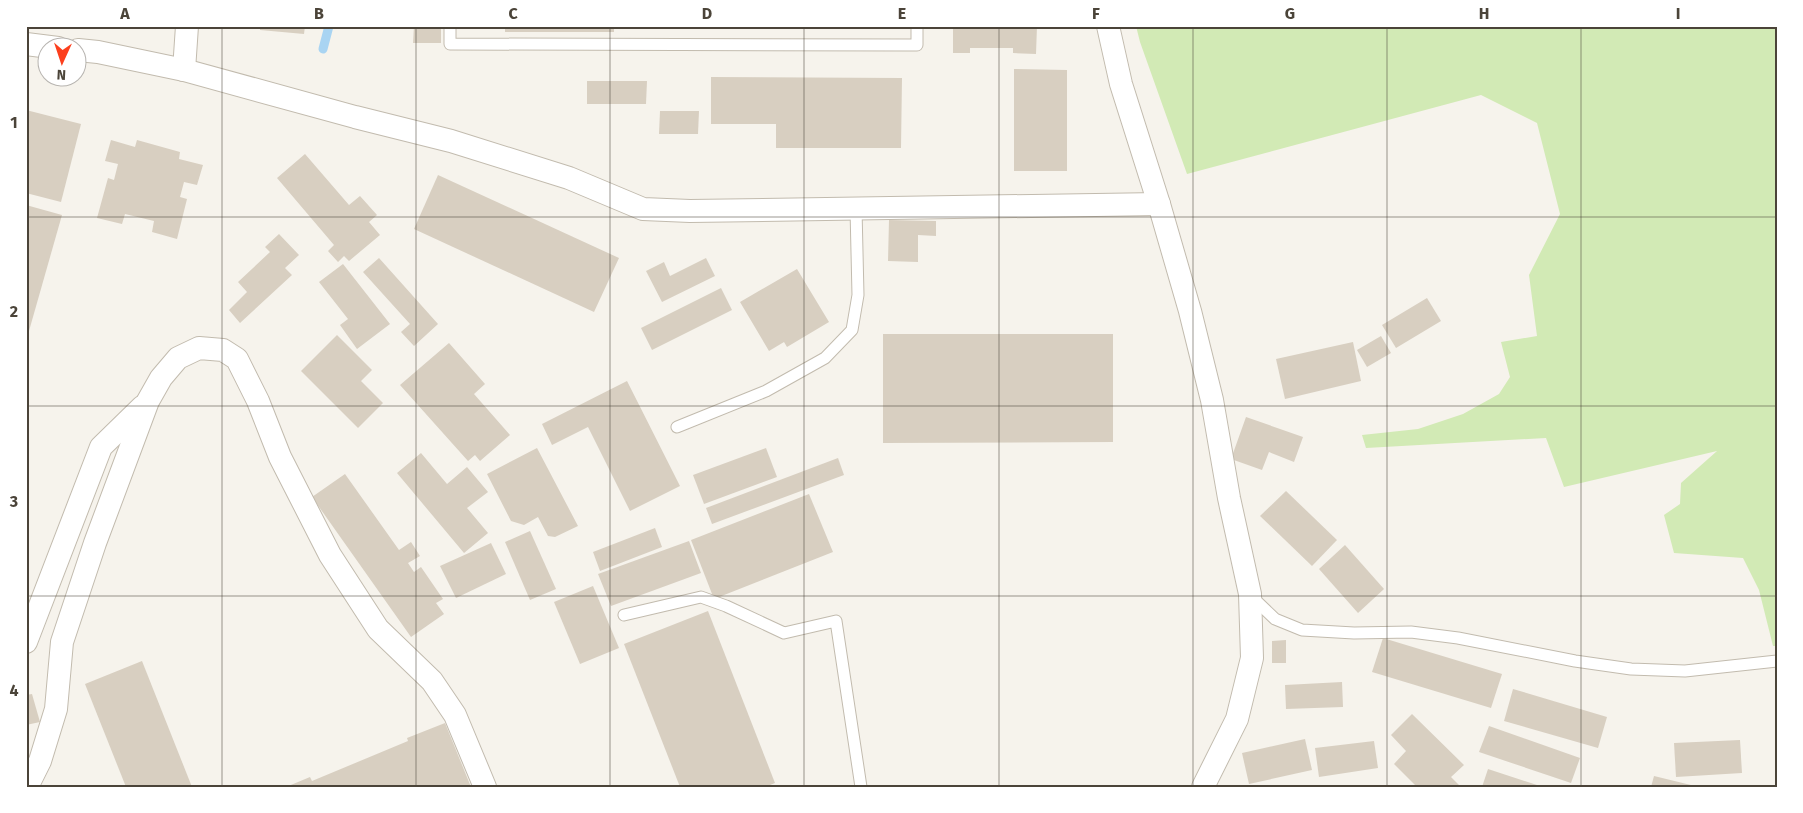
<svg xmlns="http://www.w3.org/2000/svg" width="1803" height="813" viewBox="0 0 1803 813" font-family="'Fira Sans',sans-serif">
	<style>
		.green { fill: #d2eab5 }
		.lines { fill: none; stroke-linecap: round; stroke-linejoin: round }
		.stream { stroke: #a9d4f2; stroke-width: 9 }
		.building { fill: #d8cfc1 }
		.service-casing { stroke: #c2bbae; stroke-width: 13 }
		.minor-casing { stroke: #c2bbae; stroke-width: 24 }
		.service { stroke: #fff; stroke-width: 11 }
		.minor { stroke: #fff; stroke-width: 22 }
		.grid { fill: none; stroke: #4b4439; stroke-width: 1; stroke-opacity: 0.55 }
		.neatline { fill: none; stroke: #4b4439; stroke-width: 2 }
		.grid-label { font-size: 16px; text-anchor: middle; font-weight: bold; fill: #4b4439 }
	</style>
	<rect width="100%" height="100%" fill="#f6f3ec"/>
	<path class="green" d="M1136 26H1777V646H1773L1759 590 1743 558 1674 553 1664 515 1680 504 1681 483 1717 451 1564 487 1546 438 1366 448 1362 435 1418 429 1463 414 1499 394 1510 377 1501 342 1537 336 1529 275 1560 214 1537 123 1481 95 1187 174 1140 42Z"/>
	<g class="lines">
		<path class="stream" d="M323 49 329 26"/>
	</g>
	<g class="building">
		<path d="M260 26H305L304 34 260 30Z"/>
		<path d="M414 26H441V43H413Z"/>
		<rect x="505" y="26" width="109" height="6"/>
		<path d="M823 26H899V29L823 28Z"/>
		<path d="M953 26H1037L1036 54 1013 53V48H970V53H953Z"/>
		<path d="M1014 69 1067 70V171H1014Z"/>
		<path d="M711 77 902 78 901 148H776V124H711Z"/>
		<path d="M587 81H647L646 104H587Z"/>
		<path d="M26 110 81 124 61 202 26 193Z"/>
		<path d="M660 111H699L698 134H659Z"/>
		<path d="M111 140 135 147 137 140 180 152 179 159 203 165 197 185 184 182 180 197 187 199 177 239 152 232 154 221 125 214 122 224 97 218 108 178 114 180 118 164 105 161Z"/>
		<path d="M305 154 349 205 360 196 377 215 369 222 380 235 349 261 344 256 338 262 328 251 334 245 277 178Z"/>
		<path d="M438 175 619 258 594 312 414 229Z"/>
		<path d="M26 205 62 215 27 338H26Z"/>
		<path d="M889 220 936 221V236L918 235V262L888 261Z"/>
		<path d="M279 234 299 255 285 268 292 275 240 323 229 310 247 292 238 282 270 252 265 247Z"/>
		<path d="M379 258 438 324 414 346 401 332 410 324 363 272Z"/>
		<path d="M706 258 715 276 662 302 646 271 664 262 670 276Z"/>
		<path d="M343 264 390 324 357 349 340 325 348 319 319 282Z"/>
		<path d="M797 269 829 322 787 347 784 342 769 351 740 302Z"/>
		<path d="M721 288 732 310 652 350 641 328Z"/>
		<path d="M1427 298 1441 321 1396 348 1382 325Z"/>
		<path d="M883 334H1113V442L883 443Z"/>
		<path d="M337 335 372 370 361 381 383 403 358 428 301 371Z"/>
		<path d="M1381 336 1391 353 1367 367 1357 350Z"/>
		<path d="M1353 342 1361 381 1285 399 1276 359Z"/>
		<path d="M449 343 485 384 474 394 510 435 480 461 475 455 468 461 400 385Z"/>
		<path d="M627 381 680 486 630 511 588 427 552 445 542 424Z"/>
		<path d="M1246 417 1303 437 1294 462 1269 452 1262 470 1231 459Z"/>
		<path d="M537 448 578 526 555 537 548 536 538 517 524 525 511 521 487 474Z"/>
		<path d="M766 448 777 477 704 504 693 475Z"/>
		<path d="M421 453 447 484 467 467 488 492 467 508 488 533 464 553 397 473Z"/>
		<path d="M838 458 844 475 712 524 706 508Z"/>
		<path d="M345 474 399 550 411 542 420 556 408 563 414 572 421 567 443 599 436 603 444 614 411 637 312 497Z"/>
		<path d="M1286 491 1337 540 1312 566 1260 516Z"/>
		<path d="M809 494 833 552 714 599 691 540Z"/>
		<path d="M655 528 662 547 600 571 593 552Z"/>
		<path d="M530 531 556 589 530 600 505 542Z"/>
		<path d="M689 541 701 573 611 606 598 574Z"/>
		<path d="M491 543 506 574 456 598 440 566Z"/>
		<path d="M1345 545 1384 589 1358 613 1319 569Z"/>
		<path d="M593 586 619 648 580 664 554 602Z"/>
		<path d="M708 611 775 783 765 787H680L624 644Z"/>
		<path d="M1383 638 1502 674 1491 708 1372 672Z"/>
		<path d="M1286 640V663H1272V641Z"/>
		<path d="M142 661 192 787H126L85 684Z"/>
		<path d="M1342 682 1343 707 1286 709 1285 685Z"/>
		<path d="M1513 689 1607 717 1598 748 1504 721Z"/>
		<path d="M32 694 40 722 26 725V695Z"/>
		<path d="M1412 714 1464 765 1451 777 1461 787H1417L1394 764 1406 751 1391 735Z"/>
		<path d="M445 723 471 787H286L310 777 312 781 408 741 407 738Z"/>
		<path d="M1489 726 1580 758 1571 783 1479 752Z"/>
		<path d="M1305 739 1312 770 1249 784 1242 753Z"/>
		<path d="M1740 740 1742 773 1676 777 1674 743Z"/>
		<path d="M1374 741 1378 768 1319 777 1315 748Z"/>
		<path d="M1488 769 1540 786V787H1482Z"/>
		<path d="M1654 776 1695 786V787H1651Z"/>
	</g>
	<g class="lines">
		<defs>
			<g id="service">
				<path d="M450 26V44L917 45V26"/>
				<path d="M677 427 766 391 825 358 852 330 858 295 856 209"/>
				<path d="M1251 596 1275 619 1302 630 1354 633 1411 632 1458 638 1575 661 1631 669 1685 671 1777 661"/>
				<path d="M624 615 701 597 726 606 784 633 836 621 861 787"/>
			</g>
			<g id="minor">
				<path d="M1108 26 1121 84 1159 204 1190 311 1212 400 1229 498 1250 594 1252 658 1237 719 1203 787"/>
				<path d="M26 44 58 48"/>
				<path d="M78 50 98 52 184 70 355 117 451 141 569 178 643 209 690 211 1159 204"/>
				<path d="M184 70 187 26"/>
				<path d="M26 642 101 447 142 407"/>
				<path d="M27 787 40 761 56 709 62 642 95 543 148 401 161 378 178 358 199 348 223 350 237 359 258 401 280 457 330 555 378 629 432 681 455 715 485 787"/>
			</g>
		</defs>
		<use href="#service" class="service-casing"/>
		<use href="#minor" class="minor-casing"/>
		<use href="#service" class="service"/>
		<use href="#minor" class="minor"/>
	</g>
	<path class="grid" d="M222 26V787M416 26V787M610 26V787M804 26V787M999 26V787M1193 26V787M1387 26V787M1581 26V787M26 217H1777M26 406H1777M26 596H1777"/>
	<rect width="1803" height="813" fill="none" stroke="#ffffff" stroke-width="55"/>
	<g transform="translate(62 62) rotate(183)"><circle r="24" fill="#ffffff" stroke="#b7b4b0"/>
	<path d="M0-4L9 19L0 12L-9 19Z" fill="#fc3f1d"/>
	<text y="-8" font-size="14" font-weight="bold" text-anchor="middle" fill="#4b4439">N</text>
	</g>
	<rect x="28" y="28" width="1748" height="758" class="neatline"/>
	<g class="grid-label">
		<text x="125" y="19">A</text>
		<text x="319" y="19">B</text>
		<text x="513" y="19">C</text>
		<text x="707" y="19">D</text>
		<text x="902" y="19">E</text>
		<text x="1096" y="19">F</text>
		<text x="1290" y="19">G</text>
		<text x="1484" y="19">H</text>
		<text x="1678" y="19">I</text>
		<text x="14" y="128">1</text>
		<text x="14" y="317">2</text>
		<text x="14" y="507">3</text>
		<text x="14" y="696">4</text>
	</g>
</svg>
